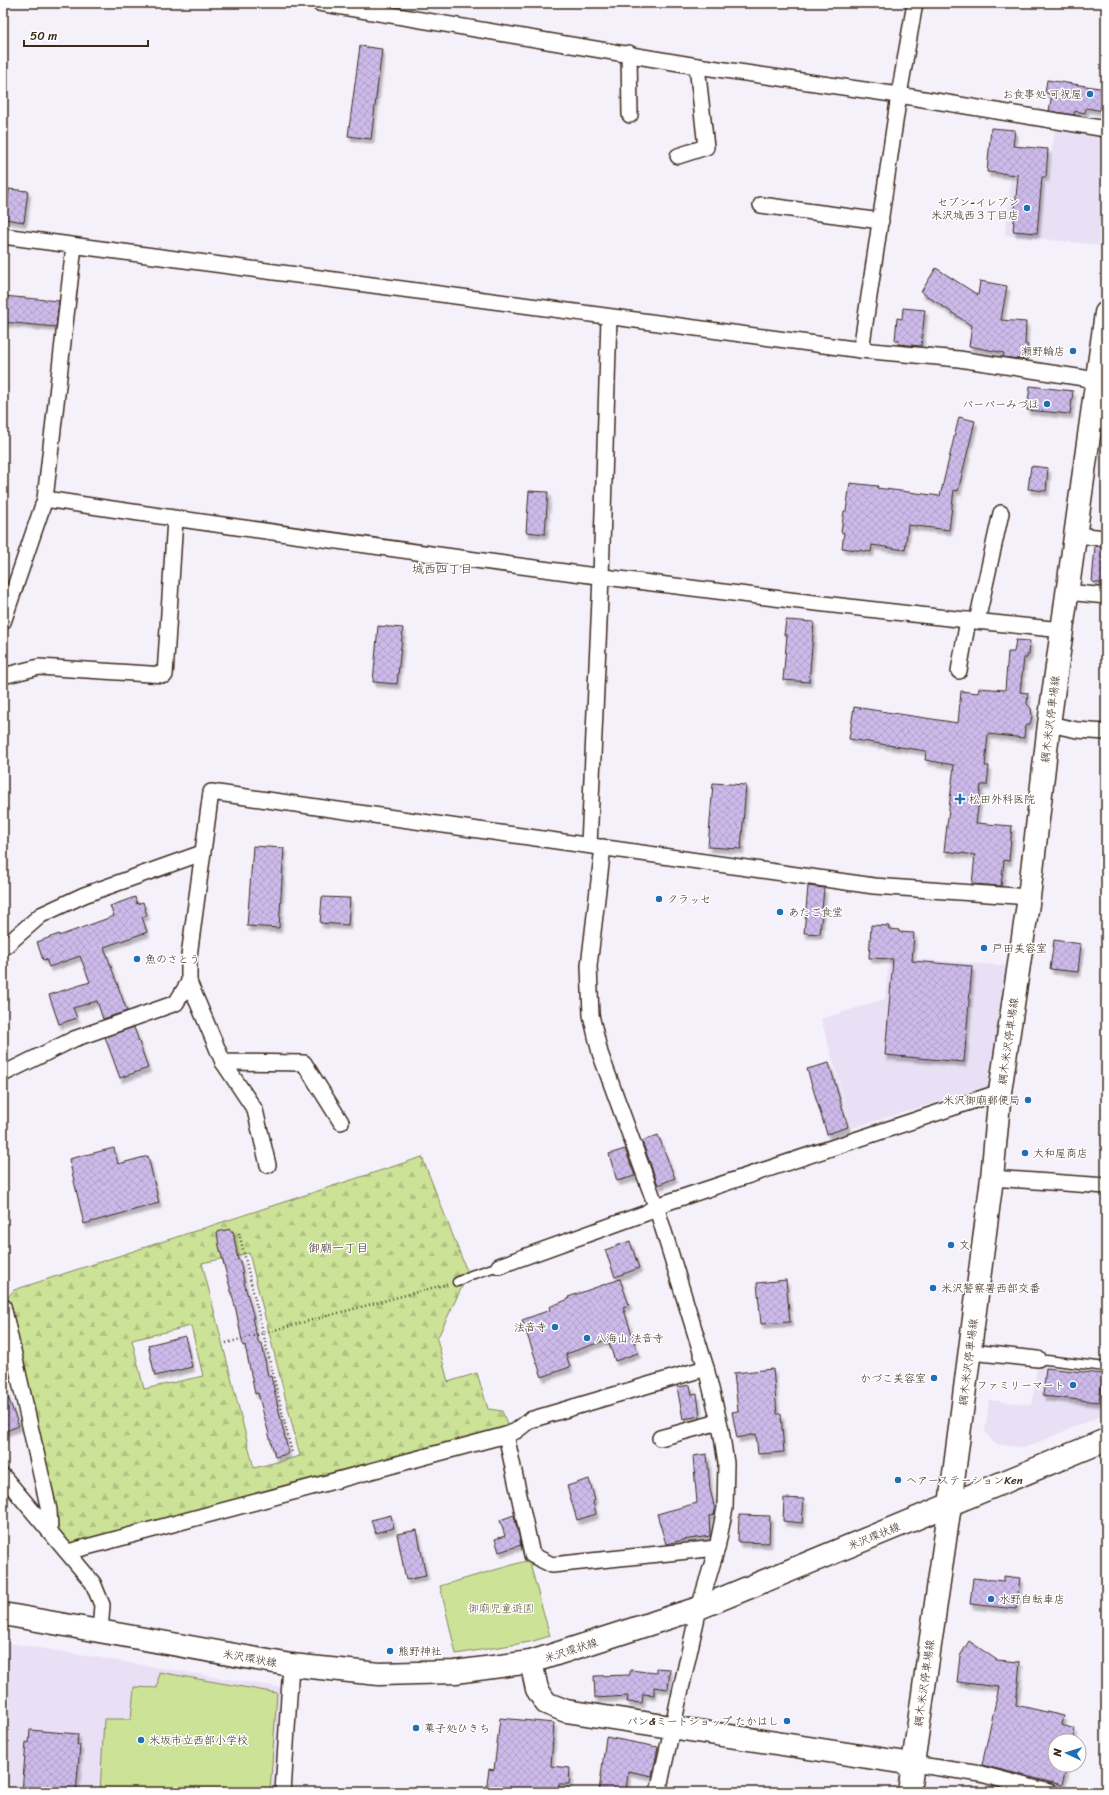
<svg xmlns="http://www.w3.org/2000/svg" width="1109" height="1795" viewBox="0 0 1109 1795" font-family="Sriracha,'Klee One',sans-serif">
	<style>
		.built { fill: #e9e0f6 }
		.forest { fill: url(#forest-firs); stroke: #84865a; fill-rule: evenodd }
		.park { fill: #cce297; stroke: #84865a }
		.building { fill: url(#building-cross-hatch); stroke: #3b2a1e; filter: url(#shadow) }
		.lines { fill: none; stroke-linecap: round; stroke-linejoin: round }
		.lane-casing { stroke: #3b2a1e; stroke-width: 11 }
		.street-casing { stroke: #3b2a1e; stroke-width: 18 }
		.secondary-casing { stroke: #3b2a1e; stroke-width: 25 }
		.path { stroke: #3b2a1e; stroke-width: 2.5; stroke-dasharray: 1 3; stroke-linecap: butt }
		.lane { stroke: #fff; stroke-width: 8 }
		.street { stroke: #fff; stroke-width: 15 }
		.secondary { stroke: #fff; stroke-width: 22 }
		.poi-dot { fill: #1f6fb2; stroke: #fff; stroke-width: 1.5 }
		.labels { text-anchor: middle; stroke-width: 3; stroke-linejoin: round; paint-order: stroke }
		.poi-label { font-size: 11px; fill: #3b2a1e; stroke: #fff; text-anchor: start }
		.street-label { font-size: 11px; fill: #3b2a1e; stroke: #fff }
		.park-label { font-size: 11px; fill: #5f583c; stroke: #fff }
		.neighbourhood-label { font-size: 12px; fill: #3b2a1e; stroke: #fff }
	</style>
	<defs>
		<pattern id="forest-firs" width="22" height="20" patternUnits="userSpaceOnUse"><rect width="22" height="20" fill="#cce297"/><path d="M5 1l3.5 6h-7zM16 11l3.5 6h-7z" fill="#b0c282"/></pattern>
		<pattern id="building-cross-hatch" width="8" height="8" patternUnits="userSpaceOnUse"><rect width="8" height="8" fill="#ccbaea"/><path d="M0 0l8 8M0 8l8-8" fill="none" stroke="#b0a0c8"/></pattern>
		<filter id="shadow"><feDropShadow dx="2.5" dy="4.5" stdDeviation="1" flood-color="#0004"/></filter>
	</defs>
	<rect width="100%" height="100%" fill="#f5f1fb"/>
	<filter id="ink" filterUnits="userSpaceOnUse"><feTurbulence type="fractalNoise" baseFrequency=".025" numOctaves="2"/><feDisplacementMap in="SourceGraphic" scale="8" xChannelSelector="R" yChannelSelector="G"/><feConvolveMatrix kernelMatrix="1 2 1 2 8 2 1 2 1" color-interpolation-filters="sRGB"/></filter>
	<g filter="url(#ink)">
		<g class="built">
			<path d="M1055 128 1106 137V195L1099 245 1005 235 1011 179 1047 184Z"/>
			<path d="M889 957 1010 966 995 1085 852 1128 821 1019 885 999Z"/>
			<path d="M1037 1365 1106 1373V1414L1024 1448 995 1444 985 1432 989 1400 1032 1405Z"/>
			<path d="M3 1642 283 1688 276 1792H3Z"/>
		</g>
		<path class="forest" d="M422 1157 468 1274 437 1339 448 1382 477 1373 488 1409 502 1411 509 1429 69 1551 42 1510 3 1342V1303L14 1290ZM249 1253 300 1456 254 1468 202 1263ZM191 1326 203 1376 144 1389 132 1340Z"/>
		<g class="park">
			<path d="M529 1560 550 1636 530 1642 456 1654 440 1586Z"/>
			<path d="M159 1672 277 1693 270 1792H100L104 1719H131L134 1687 157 1688Z"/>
		</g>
		<g class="building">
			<path d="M360 46 382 49 371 139 348 136Z"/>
			<path d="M1047 80 1106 89 1103 111 1086 108 1085 113 1075 111 1074 115 1049 111 1052 94 1045 93Z"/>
			<path d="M991 128 1015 130 1013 146 1048 149 1046 177H1042L1037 233 1013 231 1018 175 987 172Z"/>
			<path d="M9 189 28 191 24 222 5 219Z"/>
			<path d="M936 268 978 295 980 281 1007 286 1001 320 1026 322 1025 344 1028 345 1026 360 1003 357 1004 353 969 346 972 326 921 292Z"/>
			<path d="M3 296 59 301 56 327 3 322Z"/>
			<path d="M903 308 925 310 921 346 898 344 899 341 895 340 897 318 902 319Z"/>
			<path d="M1030 386 1073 391 1070 414 1027 410Z"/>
			<path d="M959 417 975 421 958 491 954 490 949 530 908 525 905 550 872 545 871 552 842 548 844 533 841 532 844 511H846L850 483 878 486 877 488 940 496Z"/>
			<path d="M1031 466 1048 468 1046 491 1028 489Z"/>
			<path d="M529 491 548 492 545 534 526 532Z"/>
			<path d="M1095 546 1106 547V584L1092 582Z"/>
			<path d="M786 620 814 622 809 682 783 680 787 635H784Z"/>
			<path d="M378 626 403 628 397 684 373 682Z"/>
			<path d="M1016 640 1030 641 1029 655H1027V658H1024L1020 692 1028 693 1027 704 1031 708 1032 716 1030 724 1025 726 1024 738 988 734 985 766H989L987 785H981L976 823 1012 826 1009 861 1004 860 1001 886 972 884 975 855 944 851 954 765 925 760 926 751 849 739 854 707 958 723 961 691 978 693 979 688 1005 690 1008 652H1014Z"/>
			<path d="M713 783 746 785 741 849 708 847Z"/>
			<path d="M253 846 284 848 279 928 247 926Z"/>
			<path d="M808 886 824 888 820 934 804 933Z"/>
			<path d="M135 897 137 904 143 902 147 915 142 917 147 932 104 947 127 1011 103 1019 97 1001 73 1008 77 1018 59 1024 49 995 90 982 80 956 49 967 46 959 43 960 37 942 59 934V936L114 916 110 906Z"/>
			<path d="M322 897 350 898 348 925 320 923Z"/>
			<path d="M871 925 889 926V929L899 930V932L914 933 912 961 972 966 964 1062 885 1055 893 959 869 958Z"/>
			<path d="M1054 940 1081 944 1078 972 1050 969Z"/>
			<path d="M134 1027 148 1068 120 1078 105 1037Z"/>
			<path d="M829 1063 848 1127 827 1134 807 1069Z"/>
			<path d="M658 1135 675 1178 658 1185 642 1141Z"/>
			<path d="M114 1148 118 1164 148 1156 159 1203 84 1224 69 1159Z"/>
			<path d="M625 1149 635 1176 617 1181 609 1154Z"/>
			<path d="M230 1229V1231H233L238 1260H240L245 1286 254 1318H252L258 1341 260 1344 262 1343 268 1377 271 1376 288 1451 287 1454 275 1457 258 1393 255 1394 245 1345 243 1346 236 1310 219 1246 217 1232Z"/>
			<path d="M630 1241 639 1268 615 1277 605 1250Z"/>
			<path d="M620 1279 629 1305 623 1307 638 1353 615 1361 609 1343 607 1344 606 1340 566 1354 570 1367 542 1377 522 1320 550 1310 549 1307 569 1299 568 1297Z"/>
			<path d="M786 1280 790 1322 761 1324 757 1283Z"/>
			<path d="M185 1336 192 1367 155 1376 148 1345Z"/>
			<path d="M1046 1368 1103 1374 1099 1402 1043 1396Z"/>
			<path d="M773 1369 777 1414H781L784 1452 758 1454 756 1434 737 1438 732 1412 738 1411 734 1373Z"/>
			<path d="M690 1385 692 1395 697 1394 700 1416 683 1419 677 1387Z"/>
			<path d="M4 1387 19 1426 3 1432V1388Z"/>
			<path d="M707 1454 710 1489 715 1510 714 1515 709 1516 710 1536 683 1540 666 1544 657 1514 697 1503 693 1456Z"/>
			<path d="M589 1479 595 1500 593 1501 596 1514 577 1520 567 1486Z"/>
			<path d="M784 1498 804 1499 802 1523 783 1521Z"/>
			<path d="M391 1515 394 1528 375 1533 371 1520Z"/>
			<path d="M514 1515 521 1545 499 1552 495 1539 505 1536 500 1520Z"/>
			<path d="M739 1515 770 1516 769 1543 738 1542Z"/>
			<path d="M417 1530 426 1576 406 1580 397 1534Z"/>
			<path d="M1004 1576 1020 1578 1016 1609 970 1604 973 1578 1004 1581Z"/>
			<path d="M969 1641 997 1660 1020 1662 1016 1705 1064 1716 1062 1725 1075 1729 1072 1741H1055V1765H1067L1062 1785 982 1765 999 1687 957 1682 960 1656Z"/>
			<path d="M656 1668 670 1669 668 1689 654 1687V1695L643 1694 642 1703 627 1702 628 1696 595 1698 594 1676 630 1675V1670L656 1673Z"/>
			<path d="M500 1718 554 1723 551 1766 570 1768 569 1784H559L558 1792H486L489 1769 494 1770Z"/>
			<path d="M30 1730 78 1734 77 1745H80L76 1792H22L26 1742 29 1743Z"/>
			<path d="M606 1737 658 1747 652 1776 628 1771 626 1792H599Z"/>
		</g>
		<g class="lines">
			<defs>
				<g id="lane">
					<path d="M457 1282 471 1275 499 1266"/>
					<path d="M1038 1359 1106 1367"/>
				</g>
				<g id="street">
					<path d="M319 3 697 66 899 95 1106 129"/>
					<path d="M629 53 630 115"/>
					<path d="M678 156 706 147 697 66"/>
					<path d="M761 205 881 221"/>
					<path d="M3 236 861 350 959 359 1097 380"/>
					<path d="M861 350 899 95 915 3"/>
					<path d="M45 499C176 519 307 537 438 555 645 583 853 609 1062 630"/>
					<path d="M1075 535 1106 538"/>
					<path d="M1067 592 1106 596"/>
					<path d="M977 621 1001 513"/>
					<path d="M3 622 45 499 74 246"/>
					<path d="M959 671 968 620"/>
					<path d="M3 676 39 667 165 675 175 519"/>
					<path d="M1049 724 1077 730 1106 732"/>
					<path d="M589 845 601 577 609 318"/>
					<path d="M603 847 589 966 591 1015 600 1053 656 1206 706 1368 721 1430 726 1463 725 1508 717 1548 699 1608 658 1792"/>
					<path d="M3 948 41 915 84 895 202 853"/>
					<path d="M189 982 223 1062 304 1063 341 1122"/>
					<path d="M223 1062 255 1110 268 1165"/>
					<path d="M3 1074 74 1039 176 1003 189 982V956L211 792 874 886 1029 897"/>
					<path d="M992 1178 1106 1186"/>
					<path d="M499 1266 646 1213 656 1206 1000 1092"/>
					<path d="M3 1306 49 1510 50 1530"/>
					<path d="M970 1352 1038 1359"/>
					<path d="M506 1435 516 1431 530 1420 706 1368"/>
					<path d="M660 1438 719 1422"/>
					<path d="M3 1476 93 1583 102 1605 100 1632"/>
					<path d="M68 1552 506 1435 532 1555 552 1565 717 1548"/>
					<path d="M913 1764 981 1774 1049 1792"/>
					<path d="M283 1792 291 1665"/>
				</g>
				<g id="secondary">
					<path d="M3 1614 291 1665 379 1674 455 1672 531 1662 699 1608 1106 1440"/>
					<path d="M531 1662 537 1689 546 1703 566 1711 913 1764"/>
					<path d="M909 1792 950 1505 992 1178 1000 1092 1029 897 1049 724 1106 313"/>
				</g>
			</defs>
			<use href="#lane" class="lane-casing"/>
			<use href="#street" class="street-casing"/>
			<use href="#secondary" class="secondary-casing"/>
			<g class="path">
				<path d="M239 1233 292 1453"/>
				<path d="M226 1343 447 1284"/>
			</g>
			<use href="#lane" class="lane"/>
			<use href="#street" class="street"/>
			<use href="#secondary" class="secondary"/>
		</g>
	</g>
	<g class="poi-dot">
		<circle cx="1090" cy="94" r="4"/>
		<circle cx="1027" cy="208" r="4"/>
		<circle cx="1073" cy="351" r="4"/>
		<circle cx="1047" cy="404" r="4"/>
		<path d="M958 793h4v4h4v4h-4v4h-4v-4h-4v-4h4z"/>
		<circle cx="659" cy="899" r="4"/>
		<circle cx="780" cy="912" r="4"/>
		<circle cx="984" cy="948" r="4"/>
		<circle cx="137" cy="959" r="4"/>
		<circle cx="1028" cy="1100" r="4"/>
		<circle cx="1025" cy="1153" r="4"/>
		<circle cx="951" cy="1245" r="4"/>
		<circle cx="933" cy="1288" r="4"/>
		<circle cx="555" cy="1327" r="4"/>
		<circle cx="587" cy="1338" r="4"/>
		<circle cx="934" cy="1378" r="4"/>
		<circle cx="1073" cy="1385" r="4"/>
		<circle cx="898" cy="1480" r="4"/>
		<circle cx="991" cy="1599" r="4"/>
		<circle cx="390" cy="1651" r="4"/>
		<circle cx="787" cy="1721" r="4"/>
		<circle cx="416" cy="1728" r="4"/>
		<circle cx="141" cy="1740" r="4"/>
	</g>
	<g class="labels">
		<g class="poi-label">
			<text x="1082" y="98" text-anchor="end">お食事処 可祝屋</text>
			<text x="1019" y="206" text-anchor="end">セブン-イレブン<tspan x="1019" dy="13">米沢城西３丁目店</tspan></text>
			<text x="1065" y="355" text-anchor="end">瀬野輪店</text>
			<text x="1039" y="408" text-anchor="end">バーバーみづほ</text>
			<text x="969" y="803">松田外科医院</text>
			<text x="667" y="903">クラッセ</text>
			<text x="788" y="916">あたご食堂</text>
			<text x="992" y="952">戸田美容室</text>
			<text x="145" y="963">魚のさとう</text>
			<text x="1020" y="1104" text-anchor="end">米沢御廟郵便局</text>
			<text x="1033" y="1157">大和屋商店</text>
			<text x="959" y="1249">文</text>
			<text x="941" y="1292">米沢警察署西部交番</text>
			<text x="547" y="1331" text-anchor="end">法音寺</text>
			<text x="595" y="1342">八海山 法音寺</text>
			<text x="926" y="1382" text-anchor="end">かづこ美容室</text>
			<text x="1065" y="1389" text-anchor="end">ファミリーマート</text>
			<text x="906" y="1484">ヘアーステーションKen</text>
			<text x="999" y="1603">水野自転車店</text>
			<text x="398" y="1655">熊野神社</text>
			<text x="779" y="1725" text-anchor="end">パン&amp;ミートショップ たかはし</text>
			<text x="424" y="1732">菓子処ひきち</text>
			<text x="149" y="1744">米坂市立西部小学校</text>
		</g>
		<g class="street-label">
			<text transform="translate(1050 719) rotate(-83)" y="4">綱木米沢停車場線</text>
			<text transform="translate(1008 1041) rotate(-82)" y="4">綱木米沢停車場線</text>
			<text transform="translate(968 1362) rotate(-83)" y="4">綱木米沢停車場線</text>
			<text transform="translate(874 1536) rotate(-22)" y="4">米沢環状線</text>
			<text transform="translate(571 1650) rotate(-18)" y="4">米沢環状線</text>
			<text transform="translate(250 1658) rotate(10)" y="4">米沢環状線</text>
			<text transform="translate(924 1683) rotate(-82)" y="4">綱木米沢停車場線</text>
		</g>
		<g class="park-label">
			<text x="501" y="1612">御廟児童遊園</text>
		</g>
		<g class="neighbourhood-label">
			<text x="442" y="573">城西四丁目</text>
			<text x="338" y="1252">御廟一丁目</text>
		</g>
	</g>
	<rect width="1109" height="1795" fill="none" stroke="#fff" stroke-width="16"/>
	<rect x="8" y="8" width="1093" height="1779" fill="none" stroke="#3b2a1e" stroke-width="1.5" filter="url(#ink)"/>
	<g transform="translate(1067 1753) rotate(274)"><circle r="19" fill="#ffffff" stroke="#b1aaa5"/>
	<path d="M0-3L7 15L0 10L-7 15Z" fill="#1f6fb2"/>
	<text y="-6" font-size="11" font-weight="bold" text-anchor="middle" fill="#3b2a1e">N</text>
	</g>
	<path d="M24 40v6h124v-6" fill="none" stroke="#3b2a1e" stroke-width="2"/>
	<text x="30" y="40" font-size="12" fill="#3b2a1e" stroke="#ffffff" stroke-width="3" paint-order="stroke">50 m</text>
</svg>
